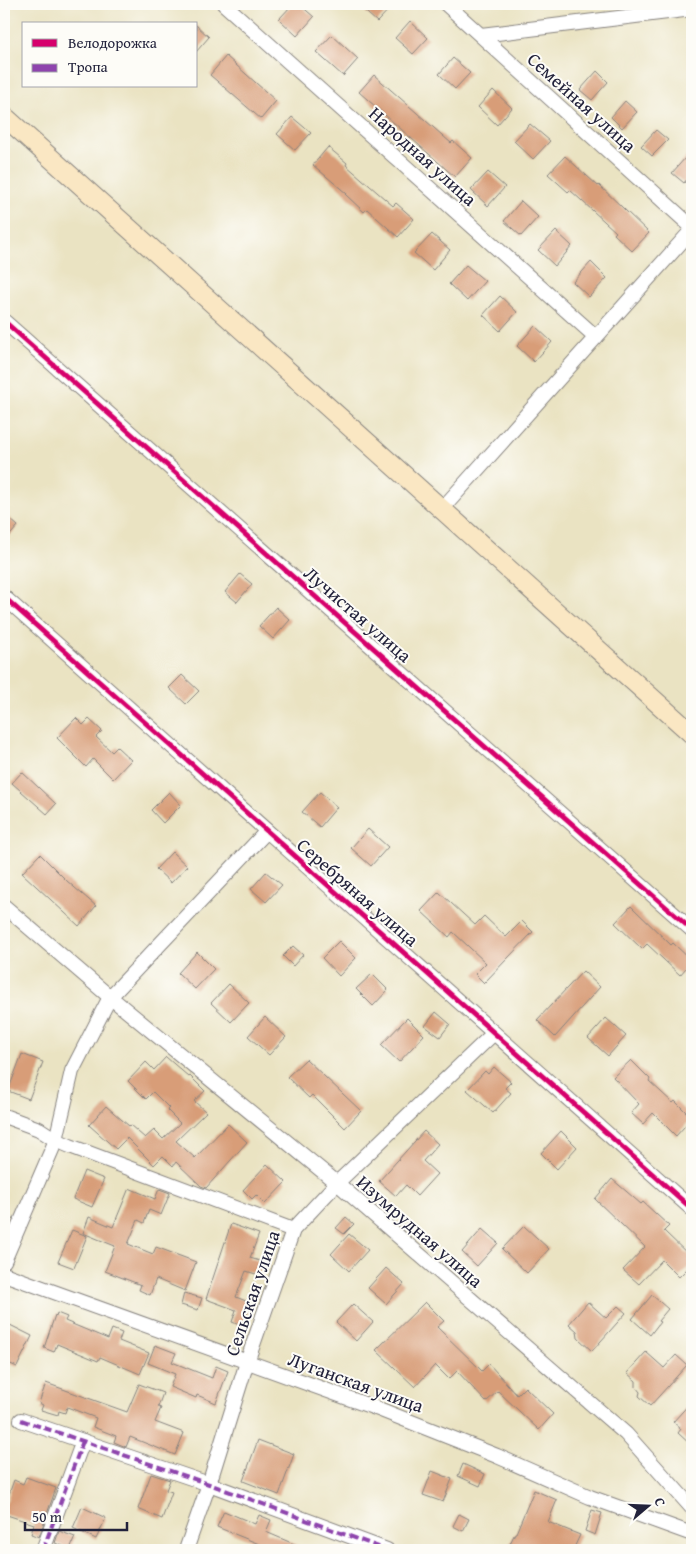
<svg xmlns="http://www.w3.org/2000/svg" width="696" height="1554" viewBox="0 0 696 1554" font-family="'Gentium Book Plus',serif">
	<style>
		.building { fill: #d89d78 }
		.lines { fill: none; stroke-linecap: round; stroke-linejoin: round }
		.street-casing { stroke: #86827e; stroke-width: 16 }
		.secondary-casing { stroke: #86827e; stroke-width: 21 }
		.street { stroke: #fff; stroke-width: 14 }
		.secondary { stroke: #fae7c3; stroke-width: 19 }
		.quiet { stroke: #8e44ad; stroke-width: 4; stroke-dasharray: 8 4; stroke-linecap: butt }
		.cycleway-casing { stroke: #fdfcf7; stroke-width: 8 }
		.cycleway { stroke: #d6006c; stroke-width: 5 }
		.labels { text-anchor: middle; stroke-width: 4; stroke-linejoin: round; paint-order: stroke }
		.street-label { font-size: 19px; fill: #22223b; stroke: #fdfcf7 }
	</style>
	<rect width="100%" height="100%" fill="#fdfcf7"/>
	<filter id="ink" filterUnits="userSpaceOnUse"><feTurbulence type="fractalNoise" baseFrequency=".02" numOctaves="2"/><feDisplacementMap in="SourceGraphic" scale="10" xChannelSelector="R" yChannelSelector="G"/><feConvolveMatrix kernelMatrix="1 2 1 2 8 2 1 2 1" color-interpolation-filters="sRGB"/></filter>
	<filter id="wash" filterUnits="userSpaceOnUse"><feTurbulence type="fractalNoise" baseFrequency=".0096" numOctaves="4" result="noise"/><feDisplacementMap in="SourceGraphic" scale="20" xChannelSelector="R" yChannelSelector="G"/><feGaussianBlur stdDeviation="1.12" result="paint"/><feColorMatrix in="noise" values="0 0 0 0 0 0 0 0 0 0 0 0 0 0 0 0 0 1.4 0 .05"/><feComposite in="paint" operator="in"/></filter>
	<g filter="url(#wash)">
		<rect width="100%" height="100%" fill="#eae3c2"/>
		<g id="blocks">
			<g class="building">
				<path d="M293 4H299L314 17 297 36 279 19Z"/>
				<path d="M357 4H394L377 22Z"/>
				<path d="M410 21 428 38 413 54 395 38Z"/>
				<path d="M196 25 209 37 196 52Z"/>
				<path d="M332 35 358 59 343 76 316 52Z"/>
				<path d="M226 56 276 101 261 119 210 75Z"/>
				<path d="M453 58 470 73 455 89 439 74Z"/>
				<path d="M597 71 608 82 592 100 580 90Z"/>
				<path d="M374 75 451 143 453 141 472 158 455 177 359 92Z"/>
				<path d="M493 90 512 108 497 125 478 107Z"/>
				<path d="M625 101 637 112 622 128 611 117Z"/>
				<path d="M292 117 311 133 295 150 277 134Z"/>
				<path d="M530 124 550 141 533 159 514 141Z"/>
				<path d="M656 130 668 140 652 156 641 146Z"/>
				<path d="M328 147 347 163 346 165 393 206 396 203 414 219 398 237 367 209 364 212 346 195 347 194 313 165Z"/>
				<path d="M692 150V173L684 183 672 173Z"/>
				<path d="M565 156 598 186 599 185 649 233 632 251 614 234 616 232 570 190 568 192 548 174Z"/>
				<path d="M488 172 505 187 488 206 471 190Z"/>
				<path d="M521 201 538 217 521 236 504 221Z"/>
				<path d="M556 231 572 246 555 266 538 250Z"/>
				<path d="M432 234 450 250 433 270 414 253Z"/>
				<path d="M591 262 607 278 589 297 573 282Z"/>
				<path d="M466 265 485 281 467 301 449 284Z"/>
				<path d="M500 296 517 312 500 331 483 315Z"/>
				<path d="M535 326 552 342 534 362 517 346Z"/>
				<path d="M4 514 18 526 4 542Z"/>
				<path d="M240 574 252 584 237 602 225 592Z"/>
				<path d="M276 607 290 620 273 639 259 626Z"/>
				<path d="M182 675 199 691 186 704 169 688Z"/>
				<path d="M76 718 83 725 89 719 102 731 96 737 112 752 117 747 131 760 113 779 93 759 86 767 57 738Z"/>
				<path d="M22 772 56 804 47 814 12 783Z"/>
				<path d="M169 792 181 805 163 823 151 810Z"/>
				<path d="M320 792 337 807 320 827 302 812Z"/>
				<path d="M368 829 388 847 371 866 351 848Z"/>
				<path d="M172 852 187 866 171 883 156 869Z"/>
				<path d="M40 854 67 881 96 906 79 926 22 873Z"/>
				<path d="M266 872 282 885 266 902 251 889Z"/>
				<path d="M439 892 475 925 484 916 506 937 522 921 533 932 484 983 475 974 486 963 453 932 449 937 421 911Z"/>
				<path d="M631 906 671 945 673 943 692 961 680 975 647 944 642 949 615 923Z"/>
				<path d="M339 941 356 958 339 976 322 958Z"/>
				<path d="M293 946 303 955 293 966 283 956Z"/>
				<path d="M197 952 214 969 195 989 178 973Z"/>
				<path d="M583 971 600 987 555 1037 537 1020Z"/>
				<path d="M372 974 388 990 373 1006 356 989Z"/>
				<path d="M229 984 249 1003 231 1022 211 1003Z"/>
				<path d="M436 1012 450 1024 440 1037 425 1026Z"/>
				<path d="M265 1017 286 1037 269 1055 248 1036Z"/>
				<path d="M407 1018 424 1035 399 1062 381 1045Z"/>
				<path d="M606 1018 626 1036 608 1056 588 1038Z"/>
				<path d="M22 1054 43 1062 29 1099 8 1091Z"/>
				<path d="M166 1057 189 1077 190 1076 205 1091 194 1101 206 1112 176 1141 195 1158 228 1124 247 1142 206 1188 201 1186 176 1162 173 1166 163 1156 154 1165 127 1138 116 1149 89 1125 106 1106 129 1126 130 1125 145 1138 154 1130 163 1139 180 1123 167 1110 169 1108 153 1092 146 1099 128 1081 146 1062 154 1070Z"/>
				<path d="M306 1059 361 1111 345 1128 312 1095 309 1098 287 1077Z"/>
				<path d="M631 1060 650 1079 649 1081 673 1103 675 1101 692 1118 676 1136 653 1113 643 1124 631 1113 639 1104 613 1077Z"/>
				<path d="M494 1067 511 1082 505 1088 511 1093 493 1113 467 1090 485 1071 488 1074Z"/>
				<path d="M424 1131 438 1144 423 1161 437 1174 417 1196 406 1185 396 1196 379 1181Z"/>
				<path d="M561 1131 577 1147 557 1169 541 1153Z"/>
				<path d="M267 1164 286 1182 265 1204 256 1195 252 1199 243 1190Z"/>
				<path d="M84 1171 104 1179 92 1207 73 1199Z"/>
				<path d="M612 1179 641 1204 643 1202 669 1226 664 1231 692 1258V1264L679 1277 662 1260 639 1284 623 1270 645 1247 595 1199Z"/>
				<path d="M129 1188 155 1199 159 1189 170 1193 161 1215 149 1210 144 1223 138 1220 128 1244 153 1254 156 1247 196 1262 185 1291 156 1279 150 1295 139 1290 141 1285 105 1271 115 1246 83 1233 89 1217 113 1227Z"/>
				<path d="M346 1217 354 1224 344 1234 336 1228Z"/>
				<path d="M231 1224 259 1234 250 1258 263 1262 259 1275 246 1271 236 1297 251 1303 242 1326 232 1322 236 1310 206 1299Z"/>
				<path d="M524 1226 549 1249 527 1273 502 1249Z"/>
				<path d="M482 1229 498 1243 477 1266 462 1252Z"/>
				<path d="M72 1230 87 1236 74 1268 58 1262Z"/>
				<path d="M349 1234 368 1250 349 1271 331 1254Z"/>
				<path d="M386 1268 404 1284 386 1304 368 1288Z"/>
				<path d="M184 1293 202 1298 198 1310 181 1305Z"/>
				<path d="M652 1295 668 1309 658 1321 660 1322 650 1335 632 1319Z"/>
				<path d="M425 1302 444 1321 437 1327 482 1371 489 1364 517 1395 525 1387 553 1414 539 1430 498 1391 486 1402 457 1371 449 1379 435 1365 415 1387 376 1350Z"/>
				<path d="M588 1302 606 1318 618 1306 626 1313 592 1351 578 1338 577 1331 569 1324Z"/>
				<path d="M353 1304 373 1322 356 1341 336 1322Z"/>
				<path d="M57 1313 67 1317 65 1321 108 1339 112 1329 122 1333 119 1341 149 1353 140 1374 100 1357 98 1361 57 1344 54 1352 44 1348 55 1315 56 1316Z"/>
				<path d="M4 1322 32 1336 17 1367 4 1361Z"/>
				<path d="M155 1345 176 1353 172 1362 212 1378 216 1366 228 1371 216 1403 197 1395 196 1398 170 1387 175 1374 148 1363Z"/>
				<path d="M646 1352 664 1368 676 1355 687 1365 650 1406 639 1396 640 1392 636 1387V1381L627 1373Z"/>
				<path d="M46 1383 127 1412 139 1384 163 1393 158 1407 161 1408 155 1422 184 1433 175 1455 130 1437 126 1447 114 1442 116 1436 93 1427 96 1418 67 1407 65 1413 59 1411 58 1415 41 1410 43 1405 39 1403Z"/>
				<path d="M692 1401V1446L678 1433 681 1429 673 1422Z"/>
				<path d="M258 1440 294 1454 279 1495 243 1481Z"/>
				<path d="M463 1464 485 1474 480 1486 458 1476Z"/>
				<path d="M432 1471 452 1479 443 1502 423 1495Z"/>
				<path d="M151 1474 170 1480 166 1490 172 1492 162 1519 138 1509Z"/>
				<path d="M26 1477 56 1488 39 1537 31 1534 34 1524 4 1514V1508L14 1480 23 1484Z"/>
				<path d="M534 1490 557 1500 548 1522 580 1535 573 1550H507L515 1533H516Z"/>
				<path d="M82 1507 106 1518 96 1539 73 1528Z"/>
				<path d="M592 1510 602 1513 595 1535 585 1531Z"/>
				<path d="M224 1511 255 1524 259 1515 271 1520 266 1532 308 1550H274L217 1527Z"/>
				<path d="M459 1514 469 1519 463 1531 453 1526Z"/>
				<path d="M59 1531 75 1537 70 1549 55 1543Z"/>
			</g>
		</g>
	</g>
	<g filter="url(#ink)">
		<use href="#blocks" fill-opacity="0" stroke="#86827e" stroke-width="1"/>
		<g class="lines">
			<defs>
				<g id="street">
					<path d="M224 4 596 337"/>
					<path d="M446 4 692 227"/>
					<path d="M481 35 692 9"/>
					<path d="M4 321 692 930"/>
					<path d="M442 509 692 230"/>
					<path d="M4 597 692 1209"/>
					<path d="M4 906 110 997 337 1183 626 1434 692 1508"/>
					<path d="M4 1116 39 1129 56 1140 70 1146 293 1230"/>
					<path d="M4 1261 56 1140 72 1071 110 997 267 831"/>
					<path d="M4 1274 381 1410 497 1456 590 1497 692 1534"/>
					<path d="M21 1420 209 1484 387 1550"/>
					<path d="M43 1550 83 1441"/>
					<path d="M186 1550 209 1484 247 1362 293 1230 337 1183 494 1033"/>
				</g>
				<path id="secondary" d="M4 116 692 734"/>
			</defs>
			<use href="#street" class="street-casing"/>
			<use href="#secondary" class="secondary-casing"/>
			<use href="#street" class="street"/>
			<use href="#secondary" class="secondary"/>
			<g class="quiet">
				<path d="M21 1420 209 1484 387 1550"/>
				<path d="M43 1550 83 1441"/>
			</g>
			<defs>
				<g id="cycleway">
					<path d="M4 321 692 930"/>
					<path d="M4 597 692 1209"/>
				</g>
			</defs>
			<use href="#cycleway" class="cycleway-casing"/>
			<use href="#cycleway" class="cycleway"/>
		</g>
	</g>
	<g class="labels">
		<g class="street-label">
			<text transform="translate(582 102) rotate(42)" y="7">Семейная улица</text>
			<text transform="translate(423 156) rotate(42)" y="7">Народная улица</text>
			<text transform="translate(358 614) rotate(41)" y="7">Лучистая улица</text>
			<text transform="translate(358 892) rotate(41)" y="7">Серебряная улица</text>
			<text transform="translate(420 1231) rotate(41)" y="7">Изумрудная улица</text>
			<text transform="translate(252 1293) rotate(-71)" y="7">Сельская улица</text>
			<text transform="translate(356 1382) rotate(20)" y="7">Луганская улица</text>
		</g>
	</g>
	<rect width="696" height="1554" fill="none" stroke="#fdfcf7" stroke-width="20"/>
	<rect x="22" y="22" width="175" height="65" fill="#fdfcf7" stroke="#a5a5ac"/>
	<rect x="32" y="39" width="25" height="8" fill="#d6006c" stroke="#a5a5ac"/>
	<text x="68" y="48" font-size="15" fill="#22223b">Велодорожка</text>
	<rect x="32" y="64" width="25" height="8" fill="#8e44ad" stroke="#a5a5ac"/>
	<text x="68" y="72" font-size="15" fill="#22223b">Тропа</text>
	<g transform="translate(648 1506) rotate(71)" stroke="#fdfcf7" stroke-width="4" paint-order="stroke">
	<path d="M0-4L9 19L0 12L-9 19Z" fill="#22223b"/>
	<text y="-8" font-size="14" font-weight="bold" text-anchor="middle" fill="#22223b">С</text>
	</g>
	<path d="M25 1522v8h102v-8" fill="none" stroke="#22223b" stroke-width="2.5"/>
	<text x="32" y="1522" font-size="15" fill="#22223b" stroke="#fdfcf7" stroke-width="4" paint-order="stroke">50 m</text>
</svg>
